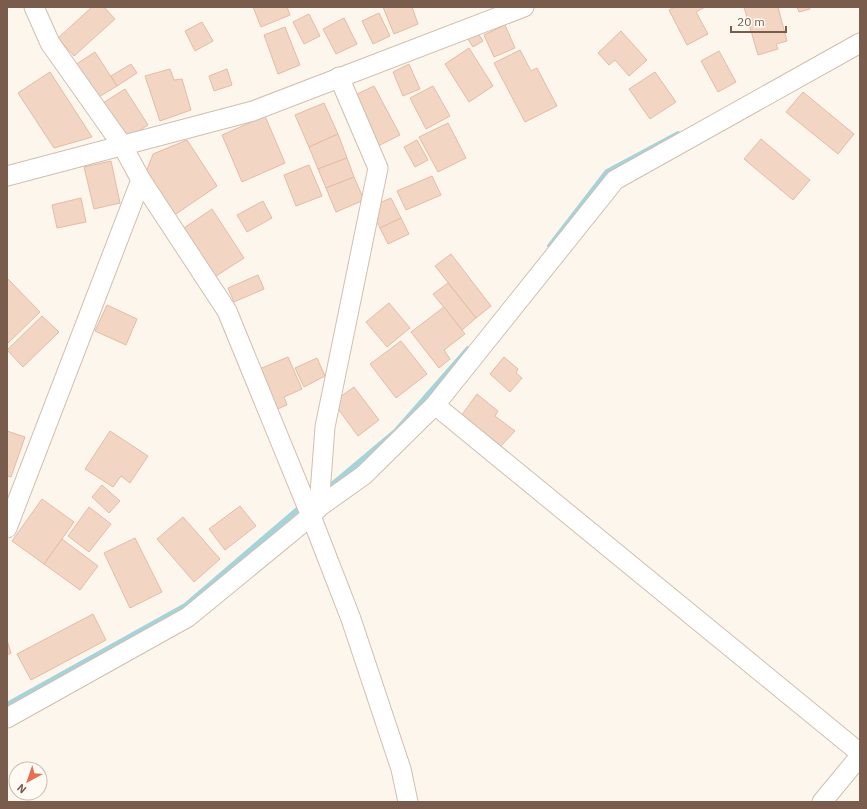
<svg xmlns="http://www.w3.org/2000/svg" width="867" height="809" viewBox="0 0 867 809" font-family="'IBM Plex Sans',sans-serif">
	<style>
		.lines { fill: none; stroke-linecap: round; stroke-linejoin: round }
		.stream { stroke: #a5d3da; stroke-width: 5.5 }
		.building { fill: #f3d5c3; stroke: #e6bba3 }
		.minor-casing { stroke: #d1beb0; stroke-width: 21 }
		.minor { stroke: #fff; stroke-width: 19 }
	</style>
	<rect width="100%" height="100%" fill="#fdf6ec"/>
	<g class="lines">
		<g class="stream">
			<path d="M550 246 607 172 678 134"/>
			<path d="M324 490 334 483 396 431 468 349"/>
			<path d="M7 705 185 606 303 505"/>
		</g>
	</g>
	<g class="building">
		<path d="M92 7H104L115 19 74 56 58 38Z"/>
		<path d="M253 7H287L290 15 261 27Z"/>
		<path d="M383 7H412L418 24 394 34Z"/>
		<path d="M675 7H705L696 12 708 34 687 45 669 10Z"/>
		<path d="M744 7H778L787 41 776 44 778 49 758 55Z"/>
		<path d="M797 7H810V9L799 12Z"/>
		<path d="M379 13 390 36 373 44 362 21Z"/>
		<path d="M309 14 320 36 304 44 293 22Z"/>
		<path d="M344 18 357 44 336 54 323 29Z"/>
		<path d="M202 22 213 41 195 51 185 31Z"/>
		<path d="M505 25 515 48 494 57 484 35Z"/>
		<path d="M285 27 300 65 278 74 264 35Z"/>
		<path d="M476 30 483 41 473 47 466 36Z"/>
		<path d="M621 31 647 60 629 76 615 60 609 65 598 53Z"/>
		<path d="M469 48 493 86 469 102 445 64Z"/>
		<path d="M520 50 531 71 537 68 557 106 525 122 494 63Z"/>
		<path d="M719 51 736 82 718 92 701 61Z"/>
		<path d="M95 52 117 86 97 98 75 65Z"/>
		<path d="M131 64 137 73 117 86 111 76Z"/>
		<path d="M409 64 420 89 403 96 393 72Z"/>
		<path d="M170 69 174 80 182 79 191 110 160 121 145 76Z"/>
		<path d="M227 69 232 85 214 91 209 76Z"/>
		<path d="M50 72 92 137 54 148 18 93Z"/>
		<path d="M655 72 676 102 650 119 629 89Z"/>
		<path d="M374 86 400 135 378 146 353 96Z"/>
		<path d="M433 86 450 116 426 129 410 98Z"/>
		<path d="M125 89 148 125 126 139 103 103Z"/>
		<path d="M803 92 854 134 838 154 786 112Z"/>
		<path d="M324 103 338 134 309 147 295 115Z"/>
		<path d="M265 116 285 163 242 182 222 135Z"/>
		<path d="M448 123 466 158 438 172 419 137Z"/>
		<path d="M338 134 347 158 318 169 309 147Z"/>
		<path d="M761 139 810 180 793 200 744 159Z"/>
		<path d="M187 140 217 186 173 216 145 175 153 154Z"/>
		<path d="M417 140 428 160 415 167 404 147Z"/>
		<path d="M347 158 354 177 326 188 318 169Z"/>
		<path d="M111 161 120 203 94 209 84 167Z"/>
		<path d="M309 165 322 196 296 206 284 175Z"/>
		<path d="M432 176 441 195 406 210 397 191Z"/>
		<path d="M354 177 364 200 336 212 326 188Z"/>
		<path d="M81 198 86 222 57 228 52 205Z"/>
		<path d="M391 198 401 218 380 228 370 207Z"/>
		<path d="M263 201 272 218 247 232 237 215Z"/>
		<path d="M212 209 244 258 213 278 181 230Z"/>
		<path d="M401 218 409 234 388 244 380 228Z"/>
		<path d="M451 254 491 306 476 318 435 266Z"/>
		<path d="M258 275 264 289 234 302 228 288Z"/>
		<path d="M7 278 40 312 7 344Z"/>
		<path d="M448 283 476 318 462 330 433 294Z"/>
		<path d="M389 303 410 328 387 347 366 322Z"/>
		<path d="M107 305 137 319 126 345 95 331Z"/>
		<path d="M444 307 465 334 444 350 450 359 439 368 411 332Z"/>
		<path d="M42 316 59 332 23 367 7 350Z"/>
		<path d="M401 341 427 374 396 398 370 364Z"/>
		<path d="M288 357 302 389 284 397 287 405 275 410 257 370Z"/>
		<path d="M504 357 518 369 516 373 522 378 510 392 490 374Z"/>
		<path d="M317 358 325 376 304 387 295 368Z"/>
		<path d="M354 387 379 420 358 436 333 402Z"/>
		<path d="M477 394 498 411 495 416 515 431 499 448 461 416Z"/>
		<path d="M7 431 25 437 11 477 7 476Z"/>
		<path d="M110 431 148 456 130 483 121 476 113 487 85 469Z"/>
		<path d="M102 485 120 501 109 513 92 497Z"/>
		<path d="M42 499 74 522 44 564 12 541Z"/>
		<path d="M240 506 256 526 225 550 209 529Z"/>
		<path d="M89 507 111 524 89 552 68 536Z"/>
		<path d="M183 517 220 559 194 582 157 539Z"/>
		<path d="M135 538 162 592 130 608 104 553Z"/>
		<path d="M62 539 98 566 80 590 44 564Z"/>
		<path d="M93 614 106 640 31 680 17 654Z"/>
		<path d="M7 640 11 653 7 655Z"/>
	</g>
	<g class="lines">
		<defs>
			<g id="minor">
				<path d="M34 7 50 43 122 145 141 180 227 311 311 516 351 619 401 769 408 802"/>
				<path d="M7 176 253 111 524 7"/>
				<path d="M435 405 860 753"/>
				<path d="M319 507 325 427 378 168 339 77"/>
				<path d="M7 528 141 180"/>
				<path d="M7 718 188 617 311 516 319 507 364 475 435 405 615 180 860 43"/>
				<path d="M822 802 860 756"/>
			</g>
		</defs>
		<use href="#minor" class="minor-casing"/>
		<use href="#minor" class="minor"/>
	</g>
	<rect width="867" height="809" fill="none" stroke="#7a5c4d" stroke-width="16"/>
	<g transform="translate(28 781) rotate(220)"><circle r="19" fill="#fffaf3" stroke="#cabbb1"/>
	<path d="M0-3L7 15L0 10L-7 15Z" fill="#e76f51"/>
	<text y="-6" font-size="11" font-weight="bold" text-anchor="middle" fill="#7a5c4d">N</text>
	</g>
	<path d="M731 26v6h55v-6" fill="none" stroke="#7a5c4d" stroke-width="2"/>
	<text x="737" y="26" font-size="12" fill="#7a5c4d" stroke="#fffaf3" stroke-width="3" paint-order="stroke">20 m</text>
</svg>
